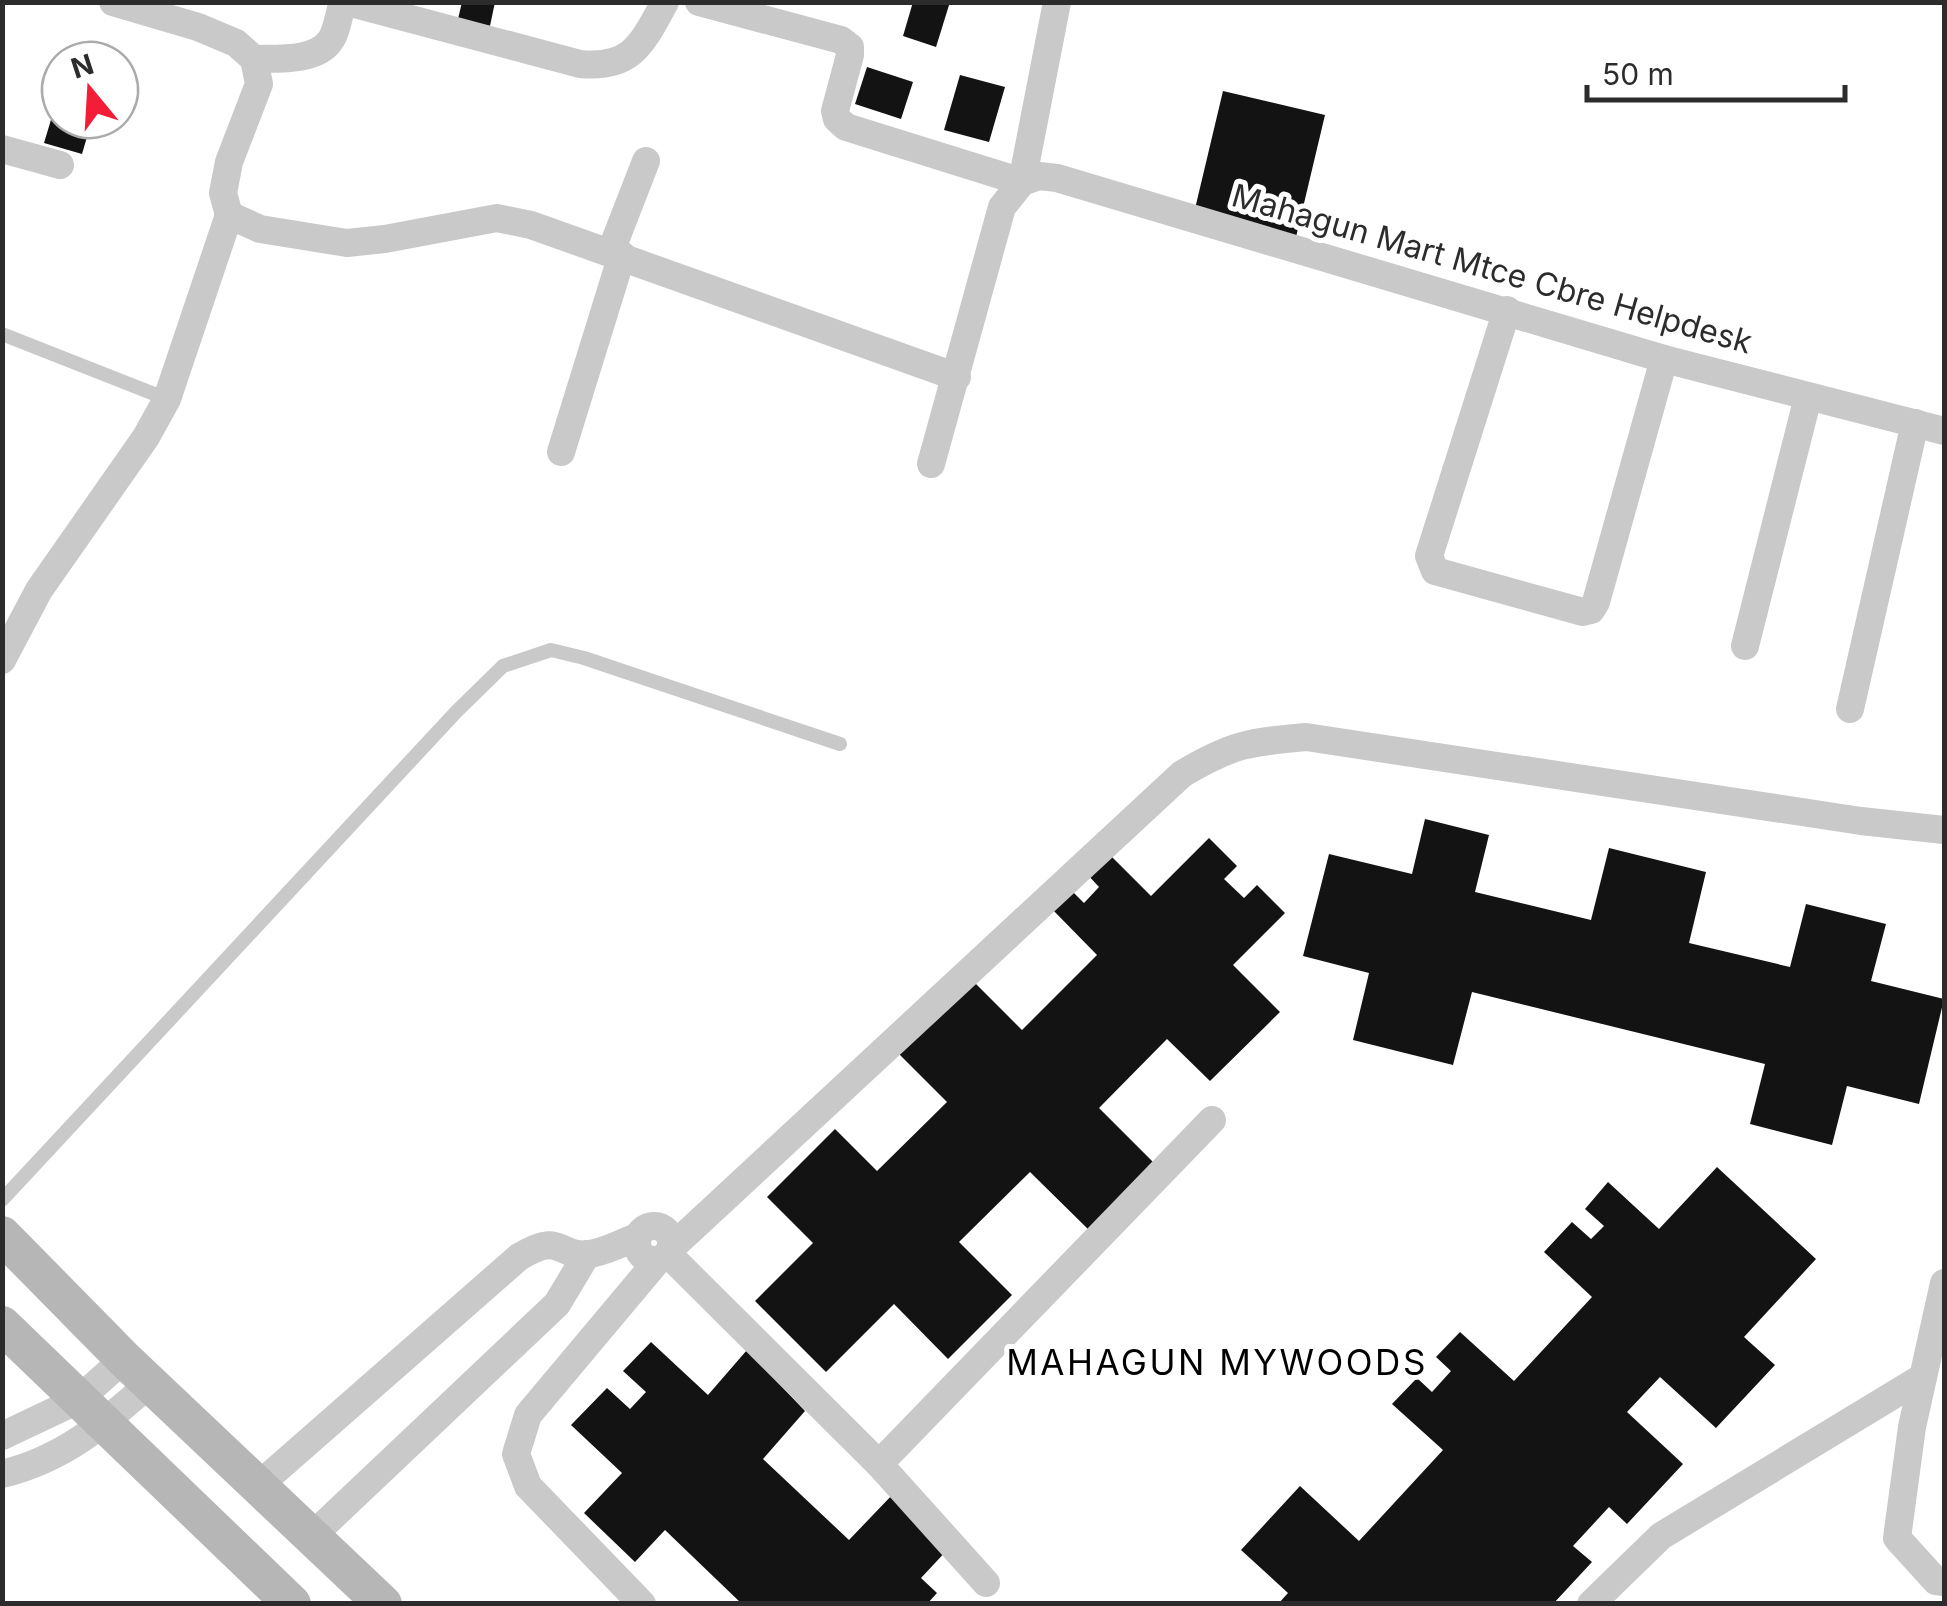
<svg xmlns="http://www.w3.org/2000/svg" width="1947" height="1606" viewBox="0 0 1947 1606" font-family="Inter,sans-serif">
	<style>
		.building { fill: #131313 }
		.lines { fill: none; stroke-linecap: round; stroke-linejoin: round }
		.lane { stroke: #c9c9c9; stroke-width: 14 }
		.street { stroke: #c9c9c9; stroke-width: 28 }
		.secondary { stroke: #b6b6b6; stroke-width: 38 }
		.labels { text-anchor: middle; stroke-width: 10; stroke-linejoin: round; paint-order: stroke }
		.street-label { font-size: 32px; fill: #2c2c2c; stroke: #fff }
		.neighbourhood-label { font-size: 35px; letter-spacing: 2.5px; fill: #000; stroke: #fff }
	</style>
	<rect width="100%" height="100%" fill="#fff"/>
	<g class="building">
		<path d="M462 2H495L490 26 458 19Z"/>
		<path d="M913 2H950L936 47 903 36Z"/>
		<path d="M867 67 913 82 901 119 855 104Z"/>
		<path d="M960 75 1005 87 989 142 944 130Z"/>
		<path d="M1223 91 1325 115 1296 237 1194 213Z"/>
		<path d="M59 93 60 120H92L82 154 44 143Z"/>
		<path d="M1425 819 1489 835 1475 892 1591 920 1609 848 1706 872 1689 943 1790 967 1806 904 1886 924 1871 981 1944 999 1919 1104 1847 1086 1832 1145 1750 1124 1765 1064 1472 992 1453 1065 1353 1040 1369 973 1303 956 1329 854 1412 874Z"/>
		<path d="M1209 838 1237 866 1224 879 1244 898 1257 885 1285 913 1233 965 1280 1012 1210 1081 1167 1039 1099 1108 1158 1167 1092 1233 1030 1172 959 1242 1012 1295 948 1359 894 1304 826 1372 755 1301 813 1243 767 1197 835 1129 877 1171 947 1102 896 1051 970 978 1022 1030 1097 955 1050 907 1069 888 1084 903 1099 887 1085 872 1106 851 1151 896Z"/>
		<path d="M1717 1167 1816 1259 1744 1337 1775 1365 1716 1428 1660 1377 1627 1412 1683 1464 1627 1524 1609 1507 1573 1546 1592 1562 1553 1604H1278L1288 1593 1241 1550 1300 1486 1359 1541 1443 1450 1392 1404 1417 1378 1432 1392 1451 1371 1436 1357 1460 1332 1514 1381 1592 1297 1544 1252 1572 1222 1591 1239 1604 1226 1585 1209 1608 1182 1659 1229Z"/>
		<path d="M651 1342 708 1395 747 1350 805 1411 763 1459 849 1540 894 1493 950 1547 921 1578 937 1593 927 1604H742L665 1530 635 1562 584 1513 622 1473 571 1425 607 1388 630 1409 646 1392 623 1371Z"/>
	</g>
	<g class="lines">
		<g class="lane">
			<path d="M2 334 167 399"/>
			<path d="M2 1200 456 712 503 666 551 650 584 658 840 744"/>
		</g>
		<g class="street">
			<path d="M113 2 198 27 236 43 254 59 259 84 229 162 223 193 229 215 260 229 347 243 385 239 497 218 531 225 957 377"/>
			<path d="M347 2 580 64C632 69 642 44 665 2"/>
			<path d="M699 2 841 40 850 47V55L835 111 837 119 846 127 1022 182"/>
			<path d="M254 59C276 58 315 62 330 41 337 32 339 13 343 2"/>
			<path d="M2 149 60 165"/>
			<path d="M1022 182 1039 176 1057 178 1664 359 1944 431"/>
			<path d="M611 251 646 161"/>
			<path d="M1507 310 1429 556 1435 571 1583 612 1591 610 1596 602 1664 359"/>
			<path d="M561 452 622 255"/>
			<path d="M931 464 1002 207 1022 182 1057 2"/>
			<path d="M1745 646 1808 397"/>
			<path d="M2 660 39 590 146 437 167 399 229 215"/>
			<path d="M1850 709 1915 423"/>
			<circle cx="654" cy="1243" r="17"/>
			<path d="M670 1249 1182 774C1232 744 1249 742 1306 737L1861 821 1944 830"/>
			<path d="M668 1254 879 1464 986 1583"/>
			<path d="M1944 1283 1912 1427 1897 1538 1936 1581 1944 1582"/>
			<path d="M2 1436 78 1400 124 1359"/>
			<path d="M879 1464 1212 1120"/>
			<path d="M2 1474C64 1459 104 1424 150 1383"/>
			<path d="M259 1485 519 1257C563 1230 557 1258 589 1254 605 1252 623 1242 637 1237"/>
			<path d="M313 1535 557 1304 587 1254"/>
			<path d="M642 1604 528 1486 516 1454 528 1415 658 1260"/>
			<path d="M1591 1604 1661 1536 1923 1377"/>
		</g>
		<g class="secondary">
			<path d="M2 1235 124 1359 383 1604"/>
			<path d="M2 1325 292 1604"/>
		</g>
	</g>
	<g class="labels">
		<g class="street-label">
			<text transform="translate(1492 269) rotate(16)" y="11">Mahagun Mart Mtce Cbre Helpdesk</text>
		</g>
		<g class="neighbourhood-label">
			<text x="1217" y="1375">MAHAGUN MYWOODS</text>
		</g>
	</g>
	<rect width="1947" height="1606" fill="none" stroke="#2c2c2c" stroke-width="10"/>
	<g transform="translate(90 90) rotate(342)"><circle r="48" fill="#ffffff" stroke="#ababab" stroke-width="2.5"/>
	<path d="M0-8L18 38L0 25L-18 38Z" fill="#f41d38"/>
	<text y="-15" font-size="28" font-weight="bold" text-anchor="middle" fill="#2c2c2c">N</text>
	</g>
	<path d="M1587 85v15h258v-15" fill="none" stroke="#2c2c2c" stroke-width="5"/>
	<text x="1602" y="85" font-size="30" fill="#2c2c2c" stroke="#ffffff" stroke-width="8" paint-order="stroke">50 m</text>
</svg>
